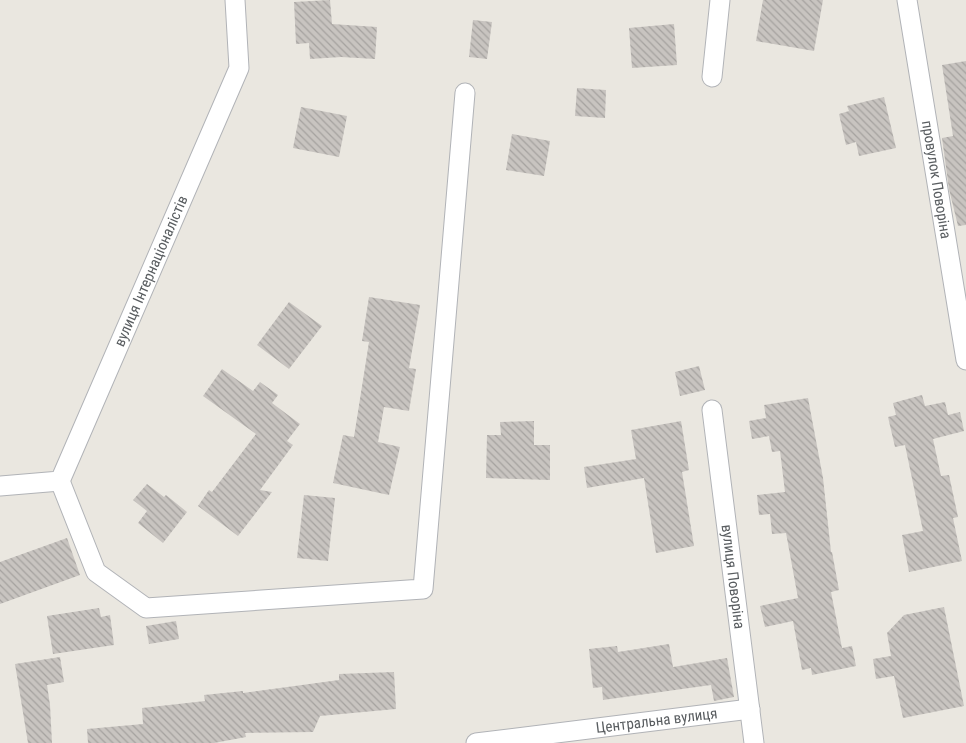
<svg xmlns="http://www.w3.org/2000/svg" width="966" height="743" viewBox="0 0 966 743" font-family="'Roboto Condensed',sans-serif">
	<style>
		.building { fill: url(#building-back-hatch) }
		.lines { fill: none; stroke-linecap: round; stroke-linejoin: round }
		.street-casing { stroke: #b1b3b7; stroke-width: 21 }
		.street { stroke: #fff; stroke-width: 19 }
		.labels { text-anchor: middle; stroke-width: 4.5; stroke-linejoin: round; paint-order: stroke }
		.street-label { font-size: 15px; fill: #595d60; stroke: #fff }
	</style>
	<defs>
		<pattern id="building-back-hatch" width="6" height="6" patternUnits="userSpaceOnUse" patternTransform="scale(1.25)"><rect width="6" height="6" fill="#c8c4c0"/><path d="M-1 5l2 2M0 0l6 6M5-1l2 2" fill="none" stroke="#a5a29f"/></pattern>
	</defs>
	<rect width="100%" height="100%" fill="#eae7e0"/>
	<g class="building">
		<path d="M330 0 332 24 377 27 375 59 341 57 310 59 309 43 296 44 294 2Z"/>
		<path d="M763 0H823L814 51 756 41Z"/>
		<path d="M473 20 492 22 487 59 469 57Z"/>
		<path d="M674 24 677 65 632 68 629 28Z"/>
		<path d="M966 61V225L958 226 949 189 942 138 953 136 942 65Z"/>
		<path d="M577 88 606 90 605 118 575 116Z"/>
		<path d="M884 97 896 148 859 156 856 142 846 145 839 114 849 111 847 106Z"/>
		<path d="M301 107 347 116 339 157 293 148Z"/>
		<path d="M512 134 550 141 544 176 506 170Z"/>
		<path d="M369 297 420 305 409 368 416 369 409 411 384 407 378 442 400 447 389 495 333 483 343 435 354 437 369 342 362 341Z"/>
		<path d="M289 302 322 326 289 369 257 345Z"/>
		<path d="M699 366 705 390 680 396 675 372Z"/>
		<path d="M222 369 253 391 260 382 278 395 272 403 300 424 287 441 293 445 260 490 272 492 238 536 198 506 209 490 212 492 256 434 203 396Z"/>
		<path d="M922 395 925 406 945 402 948 415 960 412 964 431 933 439 941 476 949 475 958 517 953 518 962 561 909 572 902 535 923 531 905 445 895 447 888 417 896 415 893 403Z"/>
		<path d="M808 398 823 478 831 552H832L839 590 831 592 842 648 852 646 856 666 812 675 811 668 802 670 793 621 765 627 760 606 798 598 786 533 772 534 770 514 759 515 757 495 785 492 780 451 772 452 769 436 752 439 749 421 766 418 764 405Z"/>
		<path d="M534 421V445H550V480L486 478 487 435H501L500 422Z"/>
		<path d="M681 421 689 470 682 472 694 546 656 553 644 478 587 488 584 467 636 459 631 430Z"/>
		<path d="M147 484 164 497 166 495 187 512 163 543 138 523 147 511 133 500Z"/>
		<path d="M304 495 335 498 328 561 297 558Z"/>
		<path d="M67 538 80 575 0 604V562Z"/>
		<path d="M944 607 964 706 903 718 894 676 876 679 873 659 891 656 887 633 904 615Z"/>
		<path d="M99 608 101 617 110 615 114 645 53 654 47 616Z"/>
		<path d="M176 621 179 639 149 644 146 626Z"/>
		<path d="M669 644 673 667 727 658 734 697 714 701 711 685 603 700 602 687 593 688 589 649 617 646 618 652Z"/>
		<path d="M60 657 64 682 47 685 50 705 52 743H28L15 664Z"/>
		<path d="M394 672 396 709 320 716 313 732 245 733 246 737 214 743H88L87 729 143 724 142 708 205 701 204 695 243 691V693L339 680V674Z"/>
	</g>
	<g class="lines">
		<defs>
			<g id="street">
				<path id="s1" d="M907 0 966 360"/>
				<path d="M712 77 720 0"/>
				<path id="s2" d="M712 410 754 743"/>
				<path d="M60 481 96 572 146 608 423 589 465 93"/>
				<path id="s3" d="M0 486 60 481 239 68 235 0"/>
				<path id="s4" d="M476 743 750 709"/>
			</g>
		</defs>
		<use href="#street" class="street-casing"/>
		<use href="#street" class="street"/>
	</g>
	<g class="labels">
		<g class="street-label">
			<text dy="5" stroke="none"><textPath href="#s1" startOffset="182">провулок Поворіна</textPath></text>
			<text dy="5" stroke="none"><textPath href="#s3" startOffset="289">вулиця Інтернаціоналістів</textPath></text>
			<text dy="5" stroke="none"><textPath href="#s2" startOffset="168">вулиця Поворіна</textPath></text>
			<text dy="5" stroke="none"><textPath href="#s4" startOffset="182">Центральна вулиця</textPath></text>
		</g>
	</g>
</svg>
